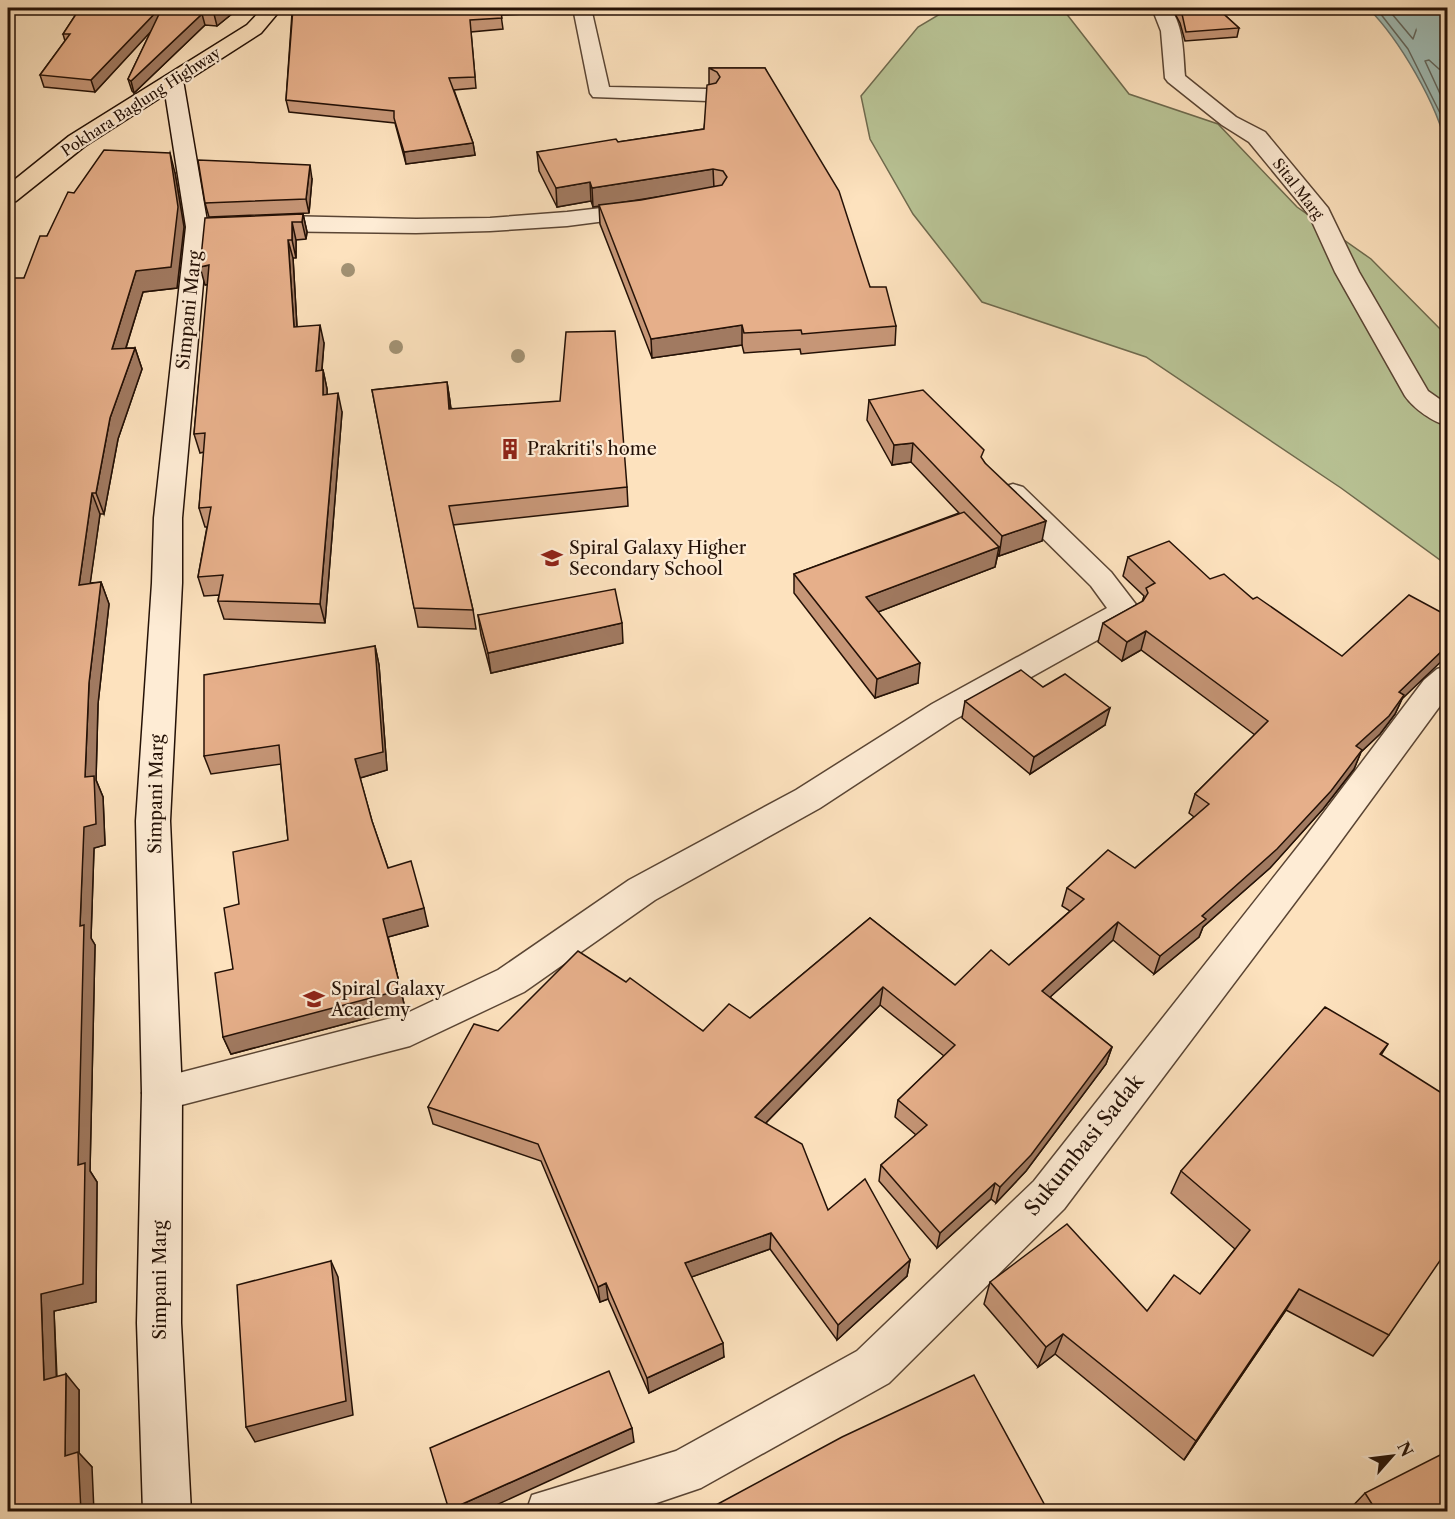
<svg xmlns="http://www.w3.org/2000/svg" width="1455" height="1519" viewBox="0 0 1455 1519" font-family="'Libre Caslon Text',serif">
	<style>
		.green { fill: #b9c496; stroke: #6e6a4e; stroke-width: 1.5 }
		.water { fill: #a0bdb6; stroke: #6e7870; stroke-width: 1.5 }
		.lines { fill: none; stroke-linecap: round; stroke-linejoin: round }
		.shore { stroke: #62675e; stroke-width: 1.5 }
		.river { fill: #a0bdb6; fill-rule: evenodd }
		.minor-casing { stroke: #5a4534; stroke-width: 3 }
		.secondary-casing { stroke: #241106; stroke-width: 3 }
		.trunk-casing { stroke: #241106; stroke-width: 3 }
		.minor { fill: #feecd5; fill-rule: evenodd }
		.secondary { fill: #feecd5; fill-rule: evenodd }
		.trunk { fill: #fde2be; fill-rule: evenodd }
		.tree { fill: #a29274 }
		.wall { fill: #c69677; stroke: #241106; stroke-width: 1.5; fill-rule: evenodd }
		.shaded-wall { fill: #a17a61; stroke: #241106; stroke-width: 1.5 }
		.building { fill: #e6af8a; stroke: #241106; stroke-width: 1.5 }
		.labels { text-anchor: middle; stroke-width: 4.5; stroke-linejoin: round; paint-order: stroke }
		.far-street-label { font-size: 15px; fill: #241106; stroke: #feecd5 }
		.street-label { font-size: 18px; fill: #241106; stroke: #feecd5 }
		.poi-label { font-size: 18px; fill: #241106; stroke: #feecd5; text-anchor: start }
		.near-street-label { font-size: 21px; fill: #241106; stroke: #feecd5 }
	</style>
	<rect width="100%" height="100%" fill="#fde2be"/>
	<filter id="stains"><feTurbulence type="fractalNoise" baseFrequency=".00333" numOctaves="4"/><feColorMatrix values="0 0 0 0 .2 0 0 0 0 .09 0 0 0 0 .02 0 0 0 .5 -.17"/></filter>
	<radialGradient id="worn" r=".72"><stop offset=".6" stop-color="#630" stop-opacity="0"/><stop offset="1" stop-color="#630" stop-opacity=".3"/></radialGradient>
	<path class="green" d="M950 8H1062L1129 94 1218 124 1297 207 1371 259 1447 336V565L1341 488 1146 357 982 302 913 214 870 139 861 96 918 27Z"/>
	<path class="water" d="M1368 8H1447V18L1428 31 1430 37 1447 60V149C1438 105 1399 39 1368 8Z"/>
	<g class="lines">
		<g class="shore">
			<path d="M1376 8 1408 49 1448 129"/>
			<path d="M1387 8 1413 39 1419 22 1439 8"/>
			<path d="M1448 13 1429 21 1422 31C1426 45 1433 58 1448 63"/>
			<path d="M1448 71 1439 69 1429 60 1425 61 1448 111"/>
		</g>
		<path class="river" d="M1411 8H1448V62L1429 57 1421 46Z"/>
		<defs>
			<g id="minor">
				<path d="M573 8H591L609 87 708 89 715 91 718 95 715 99 708 101 593 97 590 93Z"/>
				<path d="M1152 8H1170C1184 27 1183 53 1185 76L1236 117 1265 132 1328 208 1359 272 1428 391 1448 405V426C1433 422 1414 409 1405 396L1335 272 1309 215 1249 142 1222 125 1168 82 1165 78 1161 31Z"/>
				<path d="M644 203 652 205 655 210 652 215 567 226 490 231 416 233 259 231 251 229 248 224 251 219 281 216 416 219 490 218 567 212Z"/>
				<path d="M1013 484 1023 487 1111 572 1141 611 1137 618 954 720 820 808 655 900 524 992 410 1046 162 1110 148 1105 142 1093 148 1081 403 1015 498 970 629 880 796 790 932 704 1107 608 1091 586 1003 499 999 493 1003 487Z"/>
				<path d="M1448 666V695L1327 860 1064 1209 889 1383 701 1488 630 1512H526L532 1495 676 1451 857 1351 1034 1181 1303 840 1424 680 1437 669Z"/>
			</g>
			<path id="secondary" d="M173 74 180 76 183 80 208 227 182 518V583L170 821 182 1093 181 1323 191 1512H143L137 1323 142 1093 136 821 152 583 154 518 186 227 163 80 166 76Z"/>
			<path id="trunk" d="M263 8H282L261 33 85 146 16 201 8 203V185L69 136 247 25Z"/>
		</defs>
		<use href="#minor" class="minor-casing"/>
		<use href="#secondary" class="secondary-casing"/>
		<use href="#trunk" class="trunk-casing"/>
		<use href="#minor" class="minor"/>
		<use href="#secondary" class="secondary"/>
		<use href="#trunk" class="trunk"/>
	</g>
	<g class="tree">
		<circle cx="348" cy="270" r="7"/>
		<circle cx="396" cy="347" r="7"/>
		<circle cx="518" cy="356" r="7"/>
	</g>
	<g class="wall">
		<path d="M80 8H261L257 11 238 9 217 26 205 25 134 93 132 91 128 79 151 31 95 92 44 87 40 75 65 41 63 34Z"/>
		<path d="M280 8H551V13L501 15 503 29 471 32 476 88 454 90 473 143 475 155 406 164 395 123 289 112 286 100 292 13H281Z"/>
		<path d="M1172 8H1217L1239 28 1237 37 1185 41 1180 23Z"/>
		<path d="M709 68H765L870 287 896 326 895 345 801 354 800 349 744 353 742 345 652 358 600 224 599 206 593 207 591 201 557 207 539 171 537 152 618 142 704 129 709 85ZM682 193 641 200 611 204Z"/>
		<path d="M175 173 184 227 177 288 143 292 126 348H135L142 369 118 439 104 514H100L90 583 101 582 109 604 98 704 96 780 103 797 105 845 94 848 91 938 95 945 90 1171 97 1182 96 1302 54 1311 57 1377 79 1390V1453L92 1467 8 1512 24 278 47 236 74 193Z"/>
		<path d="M312 179 309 213 209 217 205 203Z"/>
		<path d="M303 214 307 232 306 239 296 240V258H293L297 327 324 343 322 370H323L327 389V394L342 412 325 623 224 619 218 601 219 595 204 596 198 577 207 527H205L199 508 204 452 200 453 194 434 208 284 205 285Z"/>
		<path d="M447 382 451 408 627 487 628 506 453 525 473 610 476 629 418 627 372 390Z"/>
		<path d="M869 400 982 459 1042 541 999 556 998 554 995 567 878 612 918 683 875 698 794 593V574L959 513 911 462 892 465 867 420Z"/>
		<path d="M1128 557 1210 579 1253 599 1402 699 1395 714 1380 734 1361 752 1354 769 1323 809 1270 868 1203 927 1199 937 1154 974 1113 940 1050 997 1112 1047 1106 1064 1026 1171 996 1203 991 1199 937 1248 879 1181 881 1165 916 1135 895 1117 898 1100 944 1056 880 1005 766 1123 828 1210 910 1260 907 1276 837 1340 770 1249 691 1277 724 1357 649 1393 608 1299 600 1302 541 1161 433 1124 428 1107 498 1031 626 982 703 1031 750 1018 870 918 955 985 1009 965 1070 911 1062 906 1067 888 1135 868 1194 817 1189 813 1195 794 1255 735 1141 650 1122 661 1098 642 1103 623 1142 602 1144 596 1123 576Z"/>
		<path d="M478 615 623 643 491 673 481 635Z"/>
		<path d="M375 646 379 665 387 770 360 778 372 821 388 868 428 926 388 937 405 1008 231 1054 223 1037 233 969 239 904 288 840 281 764 211 774 204 756Z"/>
		<path d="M1043 687 1105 725 1030 774 962 718 965 701Z"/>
		<path d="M1388 1044 1381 1055 1389 1335 1373 1356 1286 1310 1184 1460 1055 1354 1038 1367 984 1304 990 1282 1147 1311 1200 1294 1235 1249 1171 1193 1181 1171Z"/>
		<path d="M1365 1493 1448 1512H1347Z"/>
	</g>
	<g class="shaded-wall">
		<path d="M160 8H167L168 13 95 92 91 80Z"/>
		<path d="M223 8H238V9L217 26 214 14Z"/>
		<path d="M202 14 205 25 134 93 131 81Z"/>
		<path d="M473 143 475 155 406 164 404 152Z"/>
		<path d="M170 153 175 173 184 227 177 288 143 292 119 370 112 349 136 271Z"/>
		<path d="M310 165 312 179 309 213 306 199Z"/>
		<path d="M713 169 714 188 593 207 592 188Z"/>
		<path d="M590 182 591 201 557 207 556 188Z"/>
		<path d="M303 214 307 232 306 239 302 222Z"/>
		<path d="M292 222 296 240V258L292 240Z"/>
		<path d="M288 240 293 258 298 345 294 327Z"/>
		<path d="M209 265 214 284 205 285 200 267Z"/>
		<path d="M320 325 324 343 320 390 316 371Z"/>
		<path d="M742 325V345L652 358 651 339Z"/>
		<path d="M135 348 142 369 118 439 104 514 96 493 110 418Z"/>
		<path d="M323 370 327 389V413L323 395Z"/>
		<path d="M447 382 450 401 452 427 449 409Z"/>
		<path d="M338 393 342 412 325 623 320 604Z"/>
		<path d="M913 443 911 462 892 465 894 445Z"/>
		<path d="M92 493 100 514 87 606 79 585Z"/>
		<path d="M1046 521 1042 541 999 556 1002 536Z"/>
		<path d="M999 547 995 567 865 617 866 597Z"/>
		<path d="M101 582 109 604 98 704 96 780 103 797 105 845 94 848 91 938 95 945 90 1171 97 1182 96 1302 54 1311 57 1396 44 1380 41 1294 78 1165 80 926 85 777 89 683Z"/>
		<path d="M622 623 623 643 491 673 488 653Z"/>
		<path d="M1146 631 1141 650 1122 661 1127 642Z"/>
		<path d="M1448 645V655L1402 699 1395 714 1380 734 1361 752 1354 769 1323 809 1270 868 1203 927 1199 937 1154 974 1160 956 1202 916 1356 746 1399 692Z"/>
		<path d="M375 646 379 665 387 770 360 778 355 759Z"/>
		<path d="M920 663 918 683 875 698 877 679Z"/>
		<path d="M1110 708 1105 725 1030 774 1034 757Z"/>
		<path d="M424 908 428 926 388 937 405 1008 231 1054 223 1037 383 919Z"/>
		<path d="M1118 922 1113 940 1037 1009 1042 991Z"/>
		<path d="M883 987 880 1005 755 1134V1117Z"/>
		<path d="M1112 1047 1106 1064 1026 1171 996 1203 1000 1187Z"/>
		<path d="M995 1183 991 1199 937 1248 940 1233Z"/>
		<path d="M771 1233 770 1249 686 1279 685 1263Z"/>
		<path d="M910 1260 907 1276 837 1340 838 1325Z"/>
		<path d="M331 1261 338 1277 353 1415 255 1442 246 1427Z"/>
		<path d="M606 1283 608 1299 600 1302 598 1287Z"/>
		<path d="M1299 1289 1286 1310 1184 1460 1196 1441Z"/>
		<path d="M1063 1334 1055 1354 1038 1367 1046 1347Z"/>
		<path d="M723 1343 724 1357 649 1393 647 1378Z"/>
		<path d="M66 1374 79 1390V1453L92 1467 94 1512H81L65 1456Z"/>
		<path d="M632 1428 634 1442 481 1512H450L449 1510Z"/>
	</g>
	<g class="building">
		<path d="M80 8H160L91 80 40 75 70 34H63Z"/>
		<path d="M162 8H223L214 14H202L131 81 128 79Z"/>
		<path d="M293 8H500L502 18 470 20 475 77 449 78 473 143 404 152 394 118V111L286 100Z"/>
		<path d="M1179 8H1217L1239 28 1186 32 1182 14Z"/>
		<path d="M709 68H765L839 191 870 287H886L896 326 802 334 801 330 744 333 742 325 651 339 599 205 641 200 722 185 727 177 723 171 713 169 592 188 590 182 556 188 537 152 616 139 618 142 704 129 707 85 716 83 720 77 717 72Z"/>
		<path d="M104 150 170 153 178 207 171 267 136 271 112 349 135 348 110 418 96 493H92L79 585 101 582 89 683 85 777 94 776 96 824 84 827 80 926 84 925 78 1165 85 1163 83 1284 41 1294 44 1380 66 1374 65 1456 78 1452 81 1512H8V278H24L40 236H47L68 192 74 193Z"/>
		<path d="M198 160 310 165 306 199 205 203Z"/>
		<path d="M303 214 302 222H292V240H288L294 327 320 325 316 371 323 370V395L338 393 320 604 218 601 223 575 198 577 211 507 199 508 205 433 194 434 209 265 200 267 205 218Z"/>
		<path d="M615 331 627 487 449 506 473 610 414 608 372 390 447 382 449 409 560 401 566 332Z"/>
		<path d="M923 390 984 450 981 457 985 463 1046 521 1002 536 913 443 894 445 869 400Z"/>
		<path d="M964 512 999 547 866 597 920 663 877 679 794 574Z"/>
		<path d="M1169 541 1210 579 1224 574 1253 599 1257 597 1342 656 1409 595 1448 616V645L1399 692 1404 695 1389 716 1356 746 1362 750 1331 791 1277 849 1202 916 1206 919 1160 956 1118 922 1042 991 1112 1047 1031 1155 1000 1187 995 1183 940 1233 881 1165 927 1125 898 1100 955 1045 883 987 755 1117 802 1144 828 1210 865 1179 910 1260 838 1325 771 1233 685 1263 723 1343 647 1378 606 1283 598 1287 538 1144 428 1107 474 1024 498 1031 578 951 626 982 630 978 703 1031 729 1004 750 1018 870 918 955 985 991 950 1009 965 1084 899 1067 888 1108 850 1135 868 1209 804 1195 794 1268 721 1146 631 1127 642 1103 623 1143 601 1148 593 1146 588 1155 583 1128 557Z"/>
		<path d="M615 589 622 623 488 653 478 615Z"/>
		<path d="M375 646 383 752 355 759 372 821 388 868 411 861 424 908 383 919 401 990 223 1037 215 973 233 969 224 908 239 904 233 852 288 840 279 745 204 756V675Z"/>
		<path d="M1021 670 1043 687 1065 674 1110 708 1034 757 965 701Z"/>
		<path d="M1325 1007 1388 1044 1380 1054 1448 1097V1249L1389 1335 1299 1289 1196 1441 1063 1334 1046 1347 990 1282 1067 1224 1147 1311 1174 1275 1200 1294 1250 1230 1181 1171Z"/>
		<path d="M331 1261 346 1401 246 1427 237 1285Z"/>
		<path d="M609 1371 632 1428 449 1510 430 1448Z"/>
		<path d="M974 1375 1048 1511 703 1512 842 1437Z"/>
		<path d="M1448 1451V1512H1377L1365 1493Z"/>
	</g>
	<defs>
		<symbol id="building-bare" viewBox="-9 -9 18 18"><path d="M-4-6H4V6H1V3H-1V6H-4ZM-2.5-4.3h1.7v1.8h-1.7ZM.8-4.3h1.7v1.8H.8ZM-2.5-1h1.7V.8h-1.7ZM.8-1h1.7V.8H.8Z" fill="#8f2418" stroke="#feecd5" stroke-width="2.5" paint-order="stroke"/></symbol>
		<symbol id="school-bare" viewBox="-9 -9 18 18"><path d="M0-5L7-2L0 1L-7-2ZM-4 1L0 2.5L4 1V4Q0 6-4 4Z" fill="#8f2418" stroke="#feecd5" stroke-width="2.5" paint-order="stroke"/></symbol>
	</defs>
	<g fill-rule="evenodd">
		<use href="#building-bare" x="495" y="434" width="30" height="30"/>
		<use href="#school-bare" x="537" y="543" width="30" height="30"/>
		<use href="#school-bare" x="299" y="984" width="30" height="30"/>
	</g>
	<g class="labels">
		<g class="far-street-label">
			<text transform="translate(141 102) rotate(-33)" y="5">Pokhara Baglung Highway</text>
			<text transform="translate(1298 189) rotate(52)" y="5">Sital Marg</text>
		</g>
		<g class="street-label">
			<text transform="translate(189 310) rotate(-84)" y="6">Simpani Marg</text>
			<text transform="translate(156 794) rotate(-89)" y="6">Simpani Marg</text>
			<text transform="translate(160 1280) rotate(-90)" y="6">Simpani Marg</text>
		</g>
		<g class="poi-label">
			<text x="527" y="455">Prakriti's home</text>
			<text x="569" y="554">Spiral Galaxy Higher<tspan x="569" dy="21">Secondary School</tspan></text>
			<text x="331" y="995">Spiral Galaxy<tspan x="331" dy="21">Academy</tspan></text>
		</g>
		<g class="near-street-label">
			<text transform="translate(1084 1145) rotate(-51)" y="7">Sukumbasi Sadak</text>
		</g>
	</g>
	<rect width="1455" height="1519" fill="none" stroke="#fde2be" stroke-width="30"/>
	<rect x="9" y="9" width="1437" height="1501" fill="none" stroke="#241106" stroke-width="3"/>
	<rect x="15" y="15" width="1425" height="1489" fill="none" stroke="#241106" stroke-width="1.5"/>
	<g transform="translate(1392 1456) rotate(62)" stroke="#feecd5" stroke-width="4.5" paint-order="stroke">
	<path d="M0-4.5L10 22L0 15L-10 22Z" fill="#241106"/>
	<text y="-9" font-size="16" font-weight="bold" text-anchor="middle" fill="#241106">N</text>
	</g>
	<rect width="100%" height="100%" filter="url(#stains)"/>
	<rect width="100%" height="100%" fill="url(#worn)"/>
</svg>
